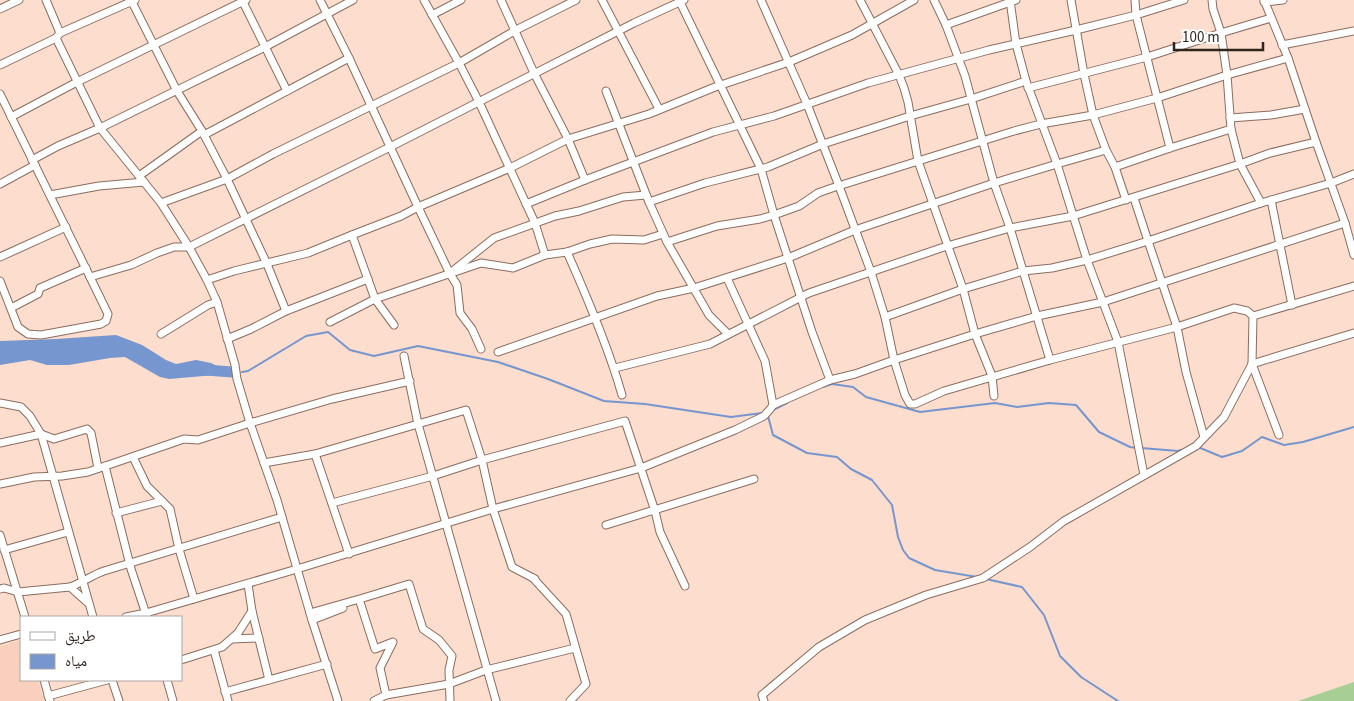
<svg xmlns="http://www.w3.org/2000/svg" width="1354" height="701" viewBox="0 0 1354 701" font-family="'Source Sans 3','Noto Naskh Arabic',sans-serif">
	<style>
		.built { fill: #f8d0bd }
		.green { fill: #a7ce95 }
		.water { fill: #7596cf }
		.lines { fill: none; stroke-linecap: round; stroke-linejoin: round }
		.stream { stroke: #7596cf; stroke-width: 2 }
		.river { stroke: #7596cf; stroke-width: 11 }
		.minor-casing { stroke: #8a6d5f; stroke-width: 9 }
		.minor { stroke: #fff; stroke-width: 7 }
	</style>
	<rect width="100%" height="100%" fill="#fdddcd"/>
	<path class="built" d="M21 640V680H38L44 701H0V646Z"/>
	<path class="green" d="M1354 682V701H1298Z"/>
	<path class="water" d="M116 335 142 345 166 360 176 364 196 360 211 363 217 366 221 372 215 375 169 379 160 377 125 357 110 358 69 365H47L30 360 0 365V341L56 339Z"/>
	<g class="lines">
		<g class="stream">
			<path d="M242 372 248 371 306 336 328 332 350 350 374 356 418 346 498 362 548 379 604 401 645 404 731 417 762 413"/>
			<path d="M823 387 832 384 853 387 866 397 920 412 995 403 1017 407 1049 403 1076 405 1099 432 1130 447 1137 448"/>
			<path d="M773 410 787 403"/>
			<path d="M768 416 773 435 807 453 837 457 851 469 872 480 892 505 898 537 903 550 909 558 935 570 977 577"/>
			<path d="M1198 447 1222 457 1242 451 1262 437 1284 445 1303 442 1354 427"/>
			<path d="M1141 448 1178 451 1181 450"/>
			<path d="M986 579 1022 587 1044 615 1060 656 1081 677 1118 701"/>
		</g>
		<path class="river" d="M206 370 232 372"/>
		<defs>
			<g id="minor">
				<path d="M46 0 60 33"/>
				<path d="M131 0 177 91 202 131 227 179 267 264 286 311"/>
				<path d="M242 0 287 91"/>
				<path d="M320 0 349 58 418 207 450 274 457 285 460 313 472 329 481 349"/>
				<path d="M424 0 459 63 479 102 535 223 545 255"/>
				<path d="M501 0 534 73 568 139 585 180"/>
				<path d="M602 0 659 109"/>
				<path d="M679 0 761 169 774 215 812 332 830 380"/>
				<path d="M761 0 807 104 839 186 871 272 885 317 894 360 905 395 910 404H915L944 391 1050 360 1177 327 1234 308 1247 311 1253 316 1252 364 1279 435"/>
				<path d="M860 0 899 75 904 88 908 102 918 161 963 289 975 334 992 376 994 396"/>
				<path d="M934 0 946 25 965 76 994 183 1010 228 1050 360"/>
				<path d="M1010 0 1016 44 1026 81 1057 164 1087 260 1118 342 1144 475"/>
				<path d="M1071 0 1084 74 1093 115 1106 150 1115 167 1126 200"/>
				<path d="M1135 0 1136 15 1170 148"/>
				<path d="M1212 0 1213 9 1221 33 1227 75 1231 129 1240 164 1261 203"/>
				<path d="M1264 0 1288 58 1316 142 1345 223 1354 255"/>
				<path d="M1264 2 1283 0"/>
				<path d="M0 9 19 0"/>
				<path d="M432 15 461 0"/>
				<path d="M946 25 1016 0"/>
				<path d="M56 38 100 128 161 203 189 247 207 280"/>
				<path d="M1282 45 1354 31"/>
				<path d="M0 65 56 38 60 33 135 0"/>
				<path d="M1028 88 1147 57 1221 33 1271 18"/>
				<path d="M606 91 649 202 667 242 709 315 728 334"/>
				<path d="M0 94 90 277 108 314 106 321 101 324 41 335 28 334 18 327 0 281"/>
				<path d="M11 117 77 82 246 0"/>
				<path d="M1230 118 1271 115 1305 109"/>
				<path d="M204 135 349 58"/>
				<path d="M32 160 58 146 100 128 265 47 353 0"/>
				<path d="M1115 167 1170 148 1231 129"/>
				<path d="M139 176 202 131"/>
				<path d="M0 184 35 165"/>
				<path d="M50 195 99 186 144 182"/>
				<path d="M1134 198 1148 241 1177 327 1186 372 1204 437"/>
				<path d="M1271 200 1292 305"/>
				<path d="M649 202 705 183 768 167 823 144 910 116 971 99 1026 81"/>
				<path d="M161 203 227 179 273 154 459 63 516 30 576 0"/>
				<path d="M526 204 585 180 713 132 774 116 868 83 989 50 1076 30 1136 15 1184 0"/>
				<path d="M352 235 375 299 394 325"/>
				<path d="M667 242 717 226 760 219 774 215 799 206 818 193 832 188 1014 131 1041 124 1093 115 1157 98 1227 75 1288 58"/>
				<path d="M567 252C588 299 608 346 622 395"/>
				<path d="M0 257 66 227"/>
				<path d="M454 270 494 238 555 216 579 211 623 197 646 195"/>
				<path d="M90 277 131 265 157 253 174 247H189L390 147 634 23 684 0"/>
				<path d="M11 308 38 294 40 288 86 268"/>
				<path d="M1253 316 1354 286"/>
				<path d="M885 317 963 289 1023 271 1052 268 1087 260 1148 241 1261 203 1331 183 1354 174"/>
				<path d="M330 322 375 299 481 263 513 268 545 255 567 252 590 244 612 239 644 240 663 234"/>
				<path d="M161 334 208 305 217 302"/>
				<path d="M227 339 251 329 286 311 368 279"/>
				<path d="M498 352 657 296 694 288 788 258 855 230 994 183 1057 164 1106 150"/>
				<path d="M404 356 418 424 496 701"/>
				<path d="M615 368 710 344 809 293 947 246 1010 228 1073 216 1240 164 1270 153 1316 142"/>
				<path d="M0 403 21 407 30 416 41 434 93 617"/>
				<path d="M773 405 830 380 855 374 894 360 975 334 1037 316 1103 302 1345 223"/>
				<path d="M0 443 41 434 54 439 87 429 91 433 98 468"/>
				<path d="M315 454 349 554"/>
				<path d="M133 457 147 486 170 509 179 549 194 599"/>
				<path d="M264 463 315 454 466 410 482 460 493 509 512 567 535 579"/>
				<path d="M105 466 131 569 147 617"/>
				<path d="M0 484 34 477 62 476 88 472 184 439 198 440 250 423 332 399 410 381"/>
				<path d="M332 503 433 476 482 460 625 421 655 511 660 532 685 586"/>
				<path d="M116 513 162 501"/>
				<path d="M606 525 754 479"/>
				<path d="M0 535 25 617"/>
				<path d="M4 550 68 532"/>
				<path d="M533 578 566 614 586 684 570 701"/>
				<path d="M248 584 252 611 269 680"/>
				<path d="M70 587C82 583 92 575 104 571L282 517"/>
				<path d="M0 589 4 588 18 592 70 587 88 603"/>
				<path d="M360 602 375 649 393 642 380 668 386 695"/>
				<path d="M310 613 363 598 409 584 423 629 439 640 452 656 449 670 450 701"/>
				<path d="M126 617 146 613 297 569 493 509 641 468 735 430 764 416 771 408 773 405 765 361 727 278"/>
				<path d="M312 620 343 608"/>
				<path d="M232 639 259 638"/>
				<path d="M0 640 21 634"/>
				<path d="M214 650 228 701"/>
				<path d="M181 660 222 647 238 633 252 611"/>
				<path d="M44 680 50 701"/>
				<path d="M112 680 119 701"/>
				<path d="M167 680 173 701"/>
				<path d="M225 692 327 664"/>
				<path d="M48 696 107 680"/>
				<path d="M338 701 312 620 277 500 250 423 237 379 235 365 217 302 207 280 234 271 308 253 352 235 401 216 418 207 510 168 568 139 649 114 715 87 789 62 852 35 914 0"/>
				<path d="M374 701 386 695 449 684 486 670 575 648"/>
				<path d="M764 701 762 695 819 647 865 620 926 595 983 578 1030 547 1064 521 1196 446 1224 417 1252 364 1354 333"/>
			</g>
		</defs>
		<use href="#minor" class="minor-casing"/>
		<use href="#minor" class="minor"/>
	</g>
	<rect x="20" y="616" width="162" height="65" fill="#ffffff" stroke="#aca7a5"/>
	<rect x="30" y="632" width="25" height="8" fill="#ffffff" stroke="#aca7a5"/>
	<text x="65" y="641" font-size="15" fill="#30241e">طريق</text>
	<rect x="30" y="654" width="25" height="15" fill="#7596cf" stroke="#aca7a5"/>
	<text x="65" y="666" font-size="15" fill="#30241e">مياه</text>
	<path d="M1174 42v8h89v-8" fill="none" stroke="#30241e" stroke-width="2.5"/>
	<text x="1182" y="42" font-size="15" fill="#30241e" stroke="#ffffff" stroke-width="4" paint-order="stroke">100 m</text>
</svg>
